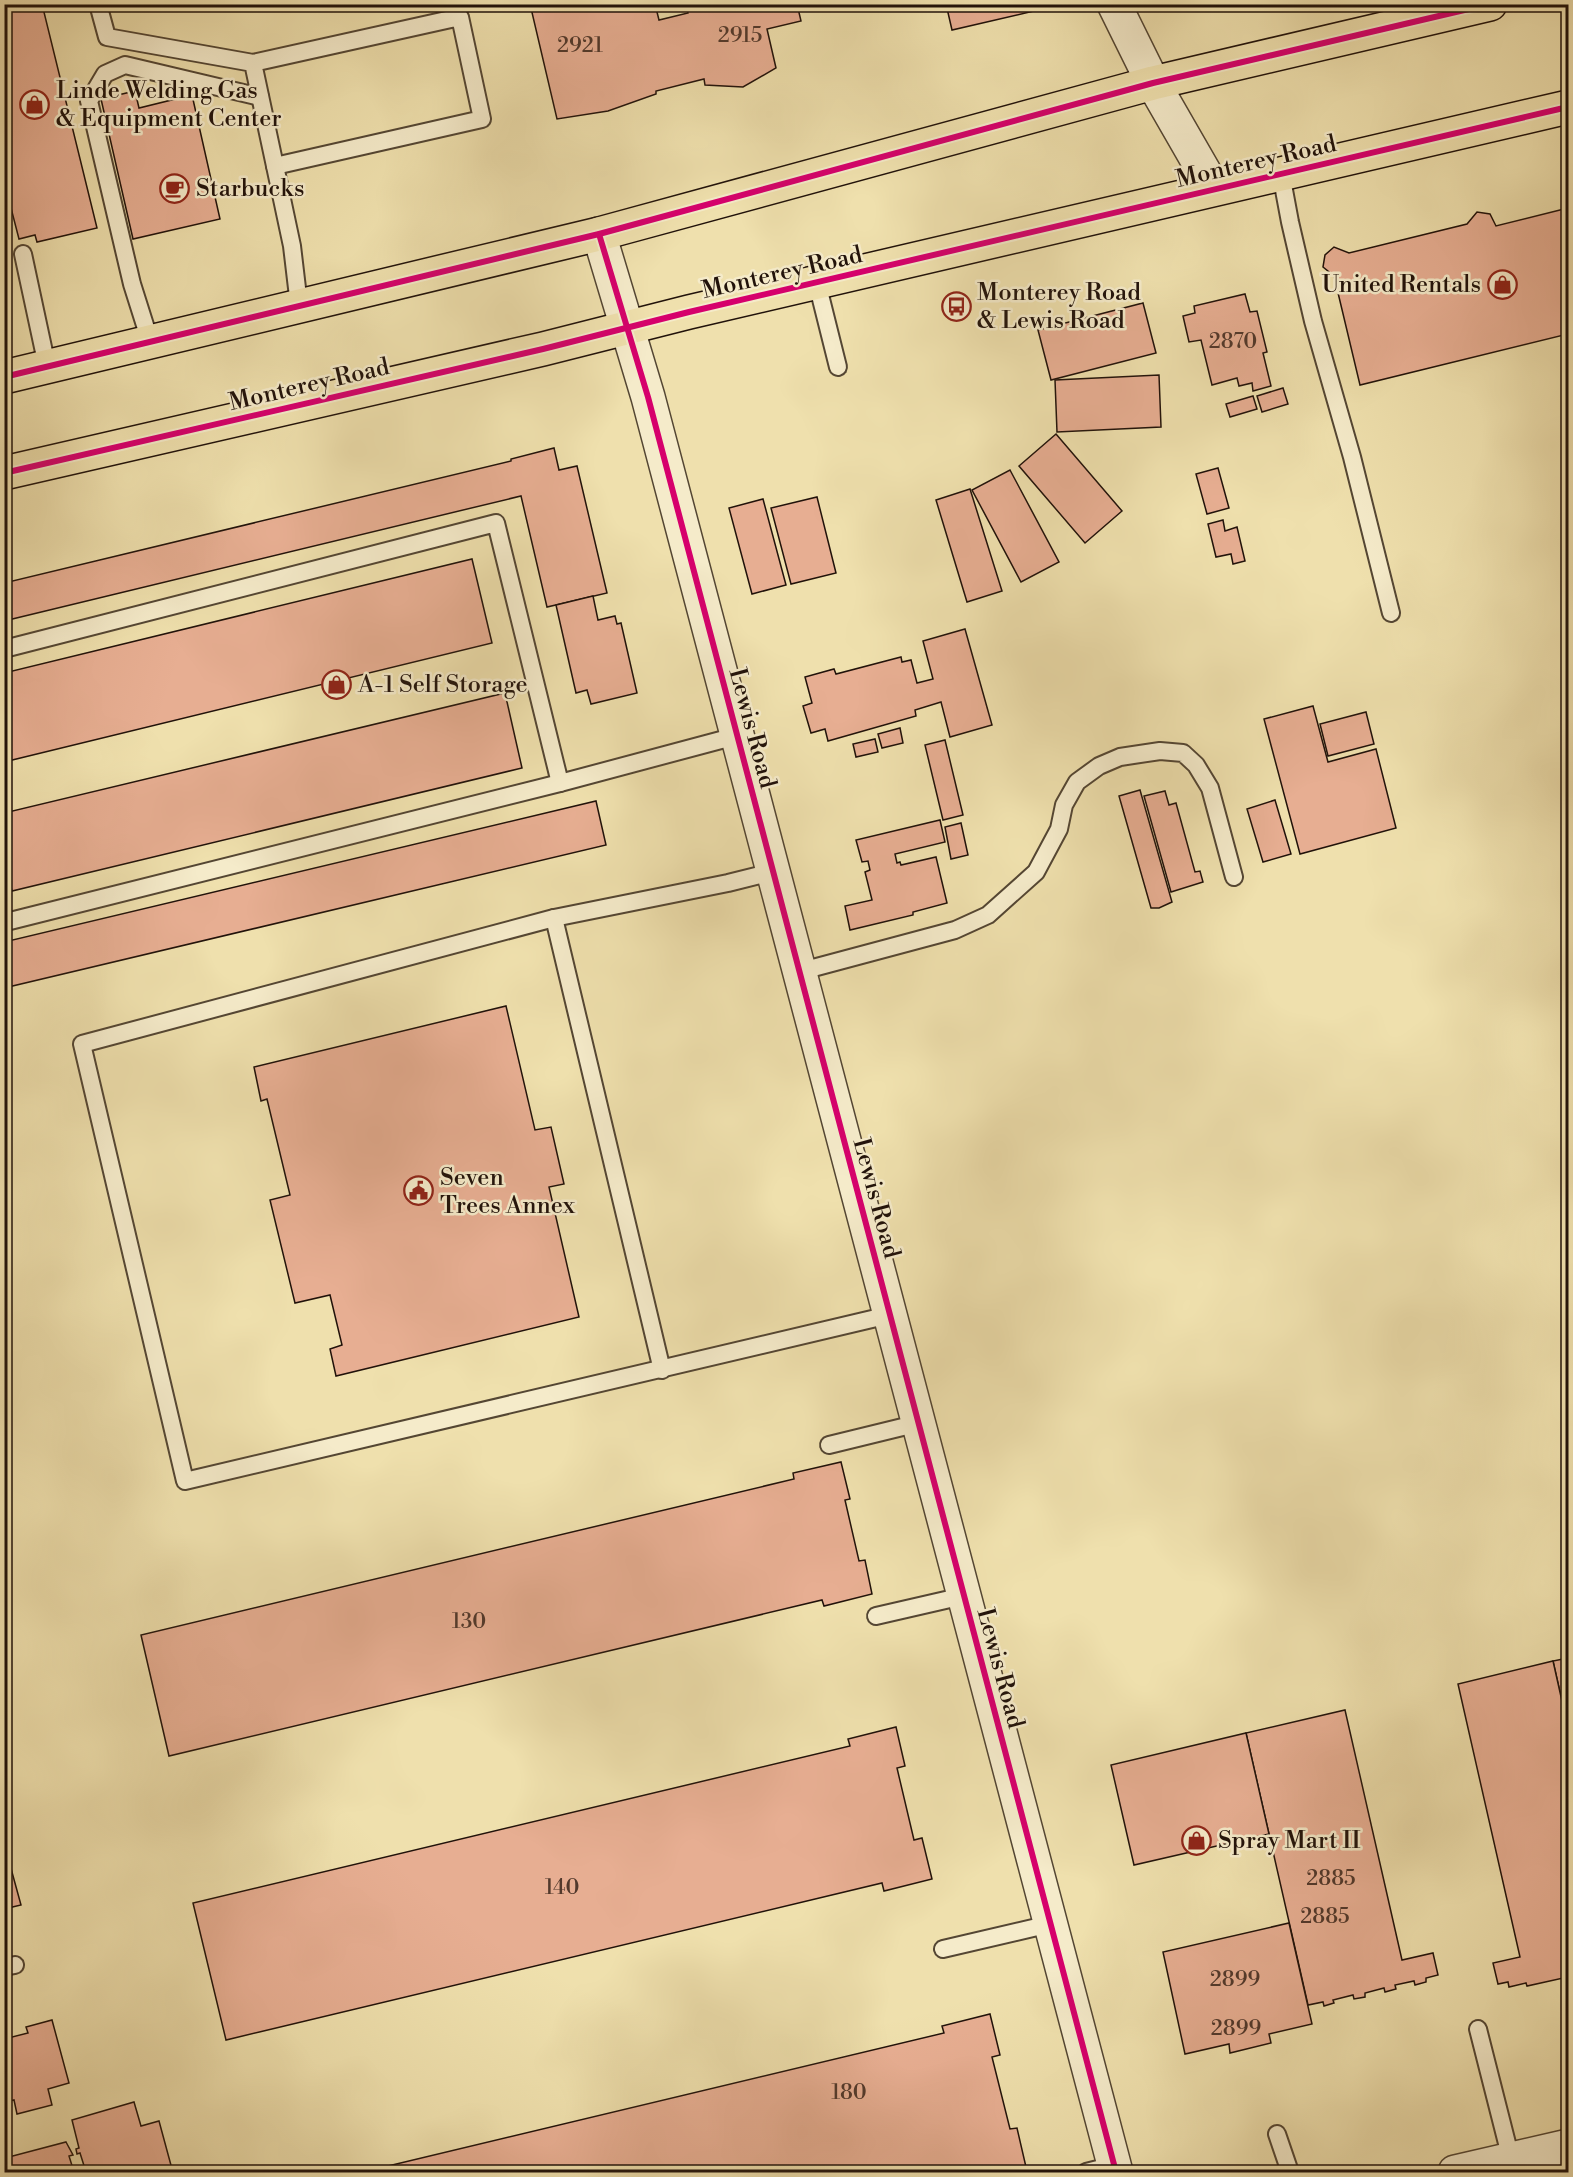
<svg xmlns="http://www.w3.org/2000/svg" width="1573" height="2177" viewBox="0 0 1573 2177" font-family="'Libre Bodoni',serif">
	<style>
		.building { fill: #e7ae92; stroke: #21120a; stroke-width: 1.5 }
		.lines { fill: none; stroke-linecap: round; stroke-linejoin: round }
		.service-casing { stroke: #544633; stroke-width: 20 }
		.minor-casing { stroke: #544633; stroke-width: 36 }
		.tertiary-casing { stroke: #544633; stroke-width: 36 }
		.primary-casing { stroke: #21120a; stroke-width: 36 }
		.service { stroke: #f5ebca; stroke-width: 16 }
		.minor { stroke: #f5ebca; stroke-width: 33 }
		.tertiary { stroke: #f5ebca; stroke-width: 33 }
		.primary { stroke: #efe0ad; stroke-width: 33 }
		.cycleway-casing { stroke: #f5ebca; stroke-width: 10 }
		.cycleway { stroke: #d6006c; stroke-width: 6 }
		.labels { text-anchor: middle; stroke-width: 5; stroke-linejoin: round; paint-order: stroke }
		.number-label { font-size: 21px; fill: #52392c }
		.poi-label { font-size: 24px; fill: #21120a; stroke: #f5ebca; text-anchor: start }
		.street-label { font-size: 24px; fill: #21120a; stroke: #f5ebca }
	</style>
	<rect width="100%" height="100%" fill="#efe0ad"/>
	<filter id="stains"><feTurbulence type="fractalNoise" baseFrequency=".00333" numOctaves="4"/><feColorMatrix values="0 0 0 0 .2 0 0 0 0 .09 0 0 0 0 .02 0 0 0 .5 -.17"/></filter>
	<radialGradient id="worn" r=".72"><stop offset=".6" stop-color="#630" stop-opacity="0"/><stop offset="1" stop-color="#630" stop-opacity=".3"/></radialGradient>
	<g class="building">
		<path d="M6 4H42L97 228 37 242 35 235 19 239 4 181V27L11 26Z"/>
		<path d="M530 4H655L659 20 688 13 687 9 690 8 689 4H797L801 21 767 29 776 68 743 87 705 85 704 79 656 91V94L608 111 557 119Z"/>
		<path d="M946 4H1032L1034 11 952 30Z"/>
		<path d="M135 91 139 108 192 95 220 219 133 239 101 99Z"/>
		<path d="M1568 208V334L1360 385 1334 276 1323 267 1325 255 1334 247 1349 253 1467 224 1477 212 1490 214 1496 226Z"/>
		<path d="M1245 294 1250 312 1257 311 1267 352 1263 353 1271 386 1253 391 1252 383 1239 386 1237 378 1212 385 1201 340 1189 342 1183 316 1195 313 1194 306Z"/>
		<path d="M1143 303 1156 353 1051 380 1038 330Z"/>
		<path d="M1159 375 1161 427 1057 432 1055 380Z"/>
		<path d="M1283 388 1288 404 1262 412 1257 396Z"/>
		<path d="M1253 396 1257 409 1230 417 1226 404Z"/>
		<path d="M1056 434 1122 511 1085 543 1019 466Z"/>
		<path d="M554 448 559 470 577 466 607 593 547 607 521 496 4 621V583L511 461V459Z"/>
		<path d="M1218 468 1229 508 1207 514 1196 474Z"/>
		<path d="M1010 470 1059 562 1021 582 972 490Z"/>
		<path d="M970 489 1002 591 967 602 936 500Z"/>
		<path d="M817 497 836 573 791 584 771 508Z"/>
		<path d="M763 499 786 585 752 594 729 508Z"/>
		<path d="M1223 520 1225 531 1237 527 1245 561 1233 564 1231 554 1216 557 1208 524Z"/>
		<path d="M472 559 492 643 4 762V673Z"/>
		<path d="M593 596 598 620 615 616 617 624 621 623 637 693 591 704 587 690 576 693 556 605Z"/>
		<path d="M965 629 992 725 950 737 941 702 915 710 916 716 828 741 825 729 811 733 803 706 812 703 805 677 834 669 836 674 901 657 902 662 911 660 917 683 933 679 923 641Z"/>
		<path d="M505 693 522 768 12 891 4 861V813Z"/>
		<path d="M1313 706 1328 762 1376 749 1396 828 1300 854 1264 719Z"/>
		<path d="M1366 712 1374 744 1328 756 1320 724Z"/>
		<path d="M900 728 903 743 882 748 878 734Z"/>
		<path d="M875 739 878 752 856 757 853 744Z"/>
		<path d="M945 740 963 815 943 820 925 745Z"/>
		<path d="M1140 790 1172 902 1159 908H1151L1119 796Z"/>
		<path d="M1165 791 1169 805 1176 803 1195 872 1200 871 1203 882 1171 892 1144 796Z"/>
		<path d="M1275 800 1291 854 1263 862 1247 809Z"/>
		<path d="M596 801 606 845 4 988V942Z"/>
		<path d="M940 820 945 842 895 854 897 863 900 862 901 865 936 857 947 903 913 912V915L850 930 845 906 872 900 865 872 870 870 868 861 862 862 856 840Z"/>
		<path d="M961 823 968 855 951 859 945 827Z"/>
		<path d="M506 1006 535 1130 551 1127 564 1184 549 1187 579 1317 336 1376 330 1349 342 1345 330 1295 295 1303 270 1200 290 1195 267 1099 261 1101 254 1067Z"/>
		<path d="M841 1462 850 1499 845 1500 859 1561 865 1560 872 1594 824 1606 822 1600 169 1756 141 1635 794 1479 793 1473Z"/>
		<path d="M1568 1658V1728L1553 1661Z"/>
		<path d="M1553 1661 1568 1728V1977L1527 1986 1526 1983 1509 1987 1508 1982 1498 1984 1493 1963 1520 1957 1458 1684Z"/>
		<path d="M1345 1710 1402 1960 1433 1953 1438 1975 1426 1978V1982L1415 1985 1414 1981 1395 1985 1396 1989 1385 1992 1384 1988 1365 1993V1997L1354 1999 1353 1995 1333 2000 1334 2003 1324 2006 1323 2002 1308 2005 1246 1733Z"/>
		<path d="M896 1727 905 1766 897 1768 914 1840 922 1838 932 1879 884 1891 882 1883 226 2040 193 1903 850 1746 848 1739Z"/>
		<path d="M1246 1733 1269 1834 1134 1865 1111 1765Z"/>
		<path d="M4 1843 21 1905 4 1909Z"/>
		<path d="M1289 1923 1312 2024 1269 2034 1271 2043 1230 2053 1229 2044 1185 2054 1163 1952Z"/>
		<path d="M990 2014 1000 2055 992 2057 1010 2129 1017 2128 1026 2167 1003 2172H977L976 2170 965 2172H363L944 2033 942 2026Z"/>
		<path d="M52 2020 69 2083 48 2089 52 2105 17 2114 14 2100 5 2102 4 2100V2039L28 2033 26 2027Z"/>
		<path d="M134 2102 141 2126 159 2121 172 2169 156 2172H86L80 2153 77 2154 76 2149 79 2148 72 2120Z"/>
		<path d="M66 2142 73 2155 69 2156 74 2172H9L5 2158Z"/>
	</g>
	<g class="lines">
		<defs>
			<g id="service">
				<path d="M98 4 107 37 253 63 460 17 482 119 275 166 253 63"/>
				<path d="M275 166 292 246 299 305"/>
				<path d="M1281 174 1290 222 1313 321 1352 457 1391 613"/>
				<path d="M23 254 47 366"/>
				<path d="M817 283 838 367"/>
				<path d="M150 341 132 284 89 101 105 74 125 65 260 97"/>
				<path d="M4 649 496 523 560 783"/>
				<path d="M772 872 728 883 554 918 82 1044 185 1481 889 1315"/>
				<path d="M4 917 6 922 560 783 736 736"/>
				<path d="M554 918 662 1370"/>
				<path d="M798 972 955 930 988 915 1036 872 1059 829 1064 805 1077 782 1099 766 1120 757 1160 751 1183 753 1196 765 1210 788 1234 877"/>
				<path d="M829 1445 919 1423"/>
				<path d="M876 1616 963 1596"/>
				<path d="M943 1949 1050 1924"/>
				<path d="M4 1967 15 1965"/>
				<path d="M1478 2029 1512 2163"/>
				<path d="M1277 2134 1290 2172"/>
				<path d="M1086 2172 1114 2165"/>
			</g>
			<g id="minor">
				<path d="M1114 4 1153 83 1214 189"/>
				<path d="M1455 2172 1568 2146"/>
			</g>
			<path id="tertiary" d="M599 234 648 397 1116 2172"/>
			<g id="primary">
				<path d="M4 377 599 234 1153 83 1490 4"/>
				<path d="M4 473 543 349 689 312 1568 107"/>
			</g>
		</defs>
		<use href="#service" class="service-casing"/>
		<use href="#minor" class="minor-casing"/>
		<use href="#tertiary" class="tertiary-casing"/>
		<use href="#primary" class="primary-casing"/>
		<use href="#service" class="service"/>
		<use href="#minor" class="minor"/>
		<use href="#tertiary" class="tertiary"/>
		<use href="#primary" class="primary"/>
		<defs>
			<g id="cycleway">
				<path d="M599 234 648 397 1116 2172"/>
				<path d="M4 377 599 234 1153 83 1490 4"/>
				<path d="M4 473 543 349 689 312 1568 107"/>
			</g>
		</defs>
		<use href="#cycleway" class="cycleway-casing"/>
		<use href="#cycleway" class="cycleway"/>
	</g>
	<defs>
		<symbol id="shop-ring" viewBox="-11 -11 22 22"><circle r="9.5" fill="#f5ebca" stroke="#8f2418" stroke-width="1.5"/><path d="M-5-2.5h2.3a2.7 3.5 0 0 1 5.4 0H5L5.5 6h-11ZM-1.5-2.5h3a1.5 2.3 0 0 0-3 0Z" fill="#8f2418"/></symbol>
		<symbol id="cafe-ring" viewBox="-11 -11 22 22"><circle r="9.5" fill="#f5ebca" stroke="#8f2418" stroke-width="1.5"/><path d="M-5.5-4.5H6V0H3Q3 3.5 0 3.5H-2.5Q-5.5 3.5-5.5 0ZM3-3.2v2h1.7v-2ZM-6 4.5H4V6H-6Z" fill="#8f2418"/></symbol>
		<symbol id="bus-ring" viewBox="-11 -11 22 22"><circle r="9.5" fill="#f5ebca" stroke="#8f2418" stroke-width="1.5"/><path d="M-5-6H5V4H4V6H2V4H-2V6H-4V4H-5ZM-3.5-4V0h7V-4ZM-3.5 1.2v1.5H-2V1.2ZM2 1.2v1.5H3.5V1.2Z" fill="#8f2418"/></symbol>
		<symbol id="civic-ring" viewBox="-11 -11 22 22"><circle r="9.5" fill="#f5ebca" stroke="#8f2418" stroke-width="1.5"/><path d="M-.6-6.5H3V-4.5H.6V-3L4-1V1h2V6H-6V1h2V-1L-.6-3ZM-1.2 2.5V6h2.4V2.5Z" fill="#8f2418"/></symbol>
	</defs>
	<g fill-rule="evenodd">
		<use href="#shop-ring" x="18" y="88" width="33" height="33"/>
		<use href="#cafe-ring" x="158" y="172" width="33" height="33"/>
		<use href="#shop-ring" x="1486" y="268" width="33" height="33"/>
		<use href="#bus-ring" x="940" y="290" width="33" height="33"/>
		<use href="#shop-ring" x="320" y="668" width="33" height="33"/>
		<use href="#civic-ring" x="402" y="1174" width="33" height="33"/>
		<use href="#shop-ring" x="1180" y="1824" width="33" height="33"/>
	</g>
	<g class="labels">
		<g class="number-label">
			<text x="740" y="42">2915</text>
			<text x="580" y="52">2921</text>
			<text x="1233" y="348">2870</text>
			<text x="469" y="1628">130</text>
			<text x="1331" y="1885">2885</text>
			<text x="562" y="1894">140</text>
			<text x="1325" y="1923">2885</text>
			<text x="1235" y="1986">2899</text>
			<text x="1236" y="2035">2899</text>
			<text x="849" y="2099">180</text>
		</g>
		<g class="poi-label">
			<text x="56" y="98">Linde Welding Gas<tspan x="56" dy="28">&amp; Equipment Center</tspan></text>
			<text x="196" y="196">Starbucks</text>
			<text x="1481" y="292" text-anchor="end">United Rentals</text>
			<text x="977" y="300">Monterey Road<tspan x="977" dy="28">&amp; Lewis Road</tspan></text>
			<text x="358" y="692">A-1 Self Storage</text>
			<text x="440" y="1185">Seven<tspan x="440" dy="28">Trees Annex</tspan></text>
			<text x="1218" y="1848">Spray Mart II</text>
		</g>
		<g class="street-label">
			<text transform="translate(1256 161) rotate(-13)" y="8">Monterey Road</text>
			<text transform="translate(782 272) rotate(-13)" y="8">Monterey Road</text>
			<text transform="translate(309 384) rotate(-13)" y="8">Monterey Road</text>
			<text transform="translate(753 728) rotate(75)" y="8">Lewis Road</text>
			<text transform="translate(877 1198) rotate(75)" y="8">Lewis Road</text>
			<text transform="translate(1001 1668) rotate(75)" y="8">Lewis Road</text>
		</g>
	</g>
	<rect width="1573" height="2177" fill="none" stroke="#efe0ad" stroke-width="24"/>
	<rect x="6" y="6" width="1561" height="2165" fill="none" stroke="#21120a" stroke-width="3"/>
	<rect x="12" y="12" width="1549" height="2153" fill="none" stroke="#21120a" stroke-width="1.5"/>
	<rect width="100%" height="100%" filter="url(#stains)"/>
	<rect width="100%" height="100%" fill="url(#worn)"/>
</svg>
